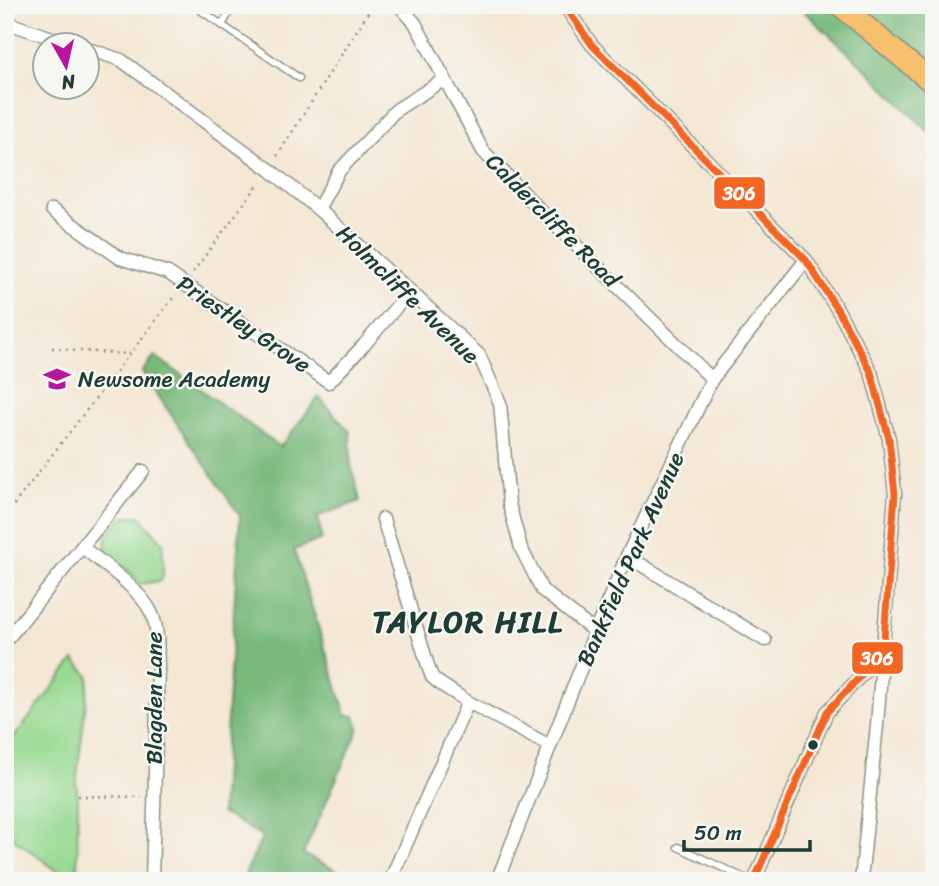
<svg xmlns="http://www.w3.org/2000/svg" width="939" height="886" viewBox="0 0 939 886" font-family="Sriracha,sans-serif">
	<rect width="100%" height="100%" fill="#f6f6f2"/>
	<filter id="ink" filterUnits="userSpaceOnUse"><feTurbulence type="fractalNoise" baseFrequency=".0143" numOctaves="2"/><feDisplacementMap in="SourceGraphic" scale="14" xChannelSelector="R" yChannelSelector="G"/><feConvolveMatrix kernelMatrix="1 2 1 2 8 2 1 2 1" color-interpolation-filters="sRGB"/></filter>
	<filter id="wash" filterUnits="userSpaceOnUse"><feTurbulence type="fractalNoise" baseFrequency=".00686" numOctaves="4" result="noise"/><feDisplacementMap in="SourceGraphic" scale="28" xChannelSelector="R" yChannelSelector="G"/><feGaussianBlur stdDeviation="1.57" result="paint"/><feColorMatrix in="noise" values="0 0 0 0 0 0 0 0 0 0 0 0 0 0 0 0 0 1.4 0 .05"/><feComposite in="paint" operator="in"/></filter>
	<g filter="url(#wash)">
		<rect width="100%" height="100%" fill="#f4e7d4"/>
		<g fill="#97da92" stroke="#5b8c63" stroke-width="2">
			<path d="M129,516H140L163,543V577L160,581L140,584L130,572L106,554C104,532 109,524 129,516Z"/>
			<path d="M74,660L89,676L76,784L78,796L77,881H71L5,832V749Z"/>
		</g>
		<g fill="#79ba7c" stroke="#4c7c58" stroke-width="2">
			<path d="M797,5H934V137L865,68Z"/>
			<path d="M155,356L280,447L319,397L350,432L351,465L360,501L318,516L322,539L294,550L346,715L355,716L359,728L303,854L359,881H242L263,836L221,813L240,516L142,372Z"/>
		</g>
	</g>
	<g filter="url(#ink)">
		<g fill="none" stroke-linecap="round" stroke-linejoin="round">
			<defs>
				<g id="lane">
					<path d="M193,5L222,25"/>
					<path d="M234,5L222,25L299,78"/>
					<path d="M678,847L751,881"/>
				</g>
				<g id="street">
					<path d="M399,5L415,23L483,151L538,208L712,379"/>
					<path d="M564,5L592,45L806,260L839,312L871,372L889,439L895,494L877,725L861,881"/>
					<path d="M5,22L76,46"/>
					<path d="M88,49L121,60L269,169L318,209L410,291L479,355L500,403L509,504L521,548L542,590L595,632"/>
					<path d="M318,209L339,171L396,110L445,79"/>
					<path d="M52,210L120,258L168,273L329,382L364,345L410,291"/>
					<path d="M383,519L429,669L432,677L439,683L468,702L550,746"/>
					<path d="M82,547C102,563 140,589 151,612C159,628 157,649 158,667L152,881"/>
					<path d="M627,556L765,640"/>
					<path d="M5,642L143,471"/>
					<path d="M390,881L468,702"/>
					<path d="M497,881L595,632L627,556L712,379L806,260"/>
					<path d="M754,881L827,712L883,652"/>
				</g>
				<path id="primary" d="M840,5L934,84"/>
			</defs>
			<use href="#lane" stroke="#8a9284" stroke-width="9"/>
			<use href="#street" stroke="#8a9284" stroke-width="15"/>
			<use href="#primary" stroke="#8a9284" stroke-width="24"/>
			<g stroke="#8a9284" stroke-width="2.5" stroke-dasharray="2 5" stroke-linecap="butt">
				<path d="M277,156L373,5"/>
				<path d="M193,272L260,182"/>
				<path d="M52,348C62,348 72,351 81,351C97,352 113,353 129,354"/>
				<path d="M5,516L176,294"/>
				<path d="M78,796L142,797"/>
			</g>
			<use href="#lane" stroke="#fff" stroke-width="6"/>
			<use href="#street" stroke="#fff" stroke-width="12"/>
			<use href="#primary" stroke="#f7c06c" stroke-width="21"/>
			<defs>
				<path id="bus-1" d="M564,5L592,45L806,260L839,312L871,372L889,439L895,494L883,652L827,712L754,881"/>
			</defs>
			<use href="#bus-1" stroke="#f6f6f2" stroke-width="12"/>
			<use href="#bus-1" stroke="#f26522" stroke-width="7"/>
		</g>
	</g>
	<defs>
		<symbol id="school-bare" viewBox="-9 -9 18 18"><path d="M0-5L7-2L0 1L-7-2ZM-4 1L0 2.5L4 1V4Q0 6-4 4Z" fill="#b5179e" stroke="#f6f6f2" stroke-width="2.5" paint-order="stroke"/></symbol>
	</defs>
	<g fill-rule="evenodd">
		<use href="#school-bare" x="38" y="360" width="38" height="38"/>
	</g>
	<circle fill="#1f3d34" stroke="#f6f6f2" stroke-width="2.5" cx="813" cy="745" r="6"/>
	<g text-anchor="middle" stroke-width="5" stroke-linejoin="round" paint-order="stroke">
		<g font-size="23" fill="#1f3d34" stroke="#f6f6f2">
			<text transform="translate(553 220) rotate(45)" y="8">Caldercliffe Road</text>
			<text transform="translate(408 294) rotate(44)" y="8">Holmcliffe Avenue</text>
			<text transform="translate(244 324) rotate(34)" y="8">Priestley Grove</text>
			<text transform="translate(630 559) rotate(-66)" y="8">Bankfield Park Avenue</text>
			<text transform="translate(154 698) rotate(-90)" y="8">Blagden Lane</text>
		</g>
		<g font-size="23" fill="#1f3d34" stroke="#f6f6f2" text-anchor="start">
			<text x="78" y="387">Newsome Academy</text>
		</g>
		<g font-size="30" font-weight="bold" letter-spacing="2" fill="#1f3d34" stroke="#f6f6f2">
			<text x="468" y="632">TAYLOR HILL</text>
		</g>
	</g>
	<g stroke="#f6f6f2" stroke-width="2.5">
		<rect x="713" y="176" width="53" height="34" rx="7" fill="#f26522"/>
		<rect x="851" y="641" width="53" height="34" rx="7" fill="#f26522"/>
	</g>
	<g font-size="19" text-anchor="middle" font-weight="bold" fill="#fff">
		<text x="739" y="200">306</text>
		<text x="877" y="665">306</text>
	</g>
	<rect width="939" height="886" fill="none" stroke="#f6f6f2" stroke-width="28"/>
	<g transform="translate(66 66) rotate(172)"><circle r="33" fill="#f6f6f2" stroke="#a0aca6" stroke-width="2"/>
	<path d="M0-5L12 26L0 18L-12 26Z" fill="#b5179e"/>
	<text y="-10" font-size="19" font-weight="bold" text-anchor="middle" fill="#1f3d34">N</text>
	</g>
	<path d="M684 840v10h126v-10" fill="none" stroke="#1f3d34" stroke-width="3.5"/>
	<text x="694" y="840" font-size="21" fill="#1f3d34" stroke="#f6f6f2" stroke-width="5" paint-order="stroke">50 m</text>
</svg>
